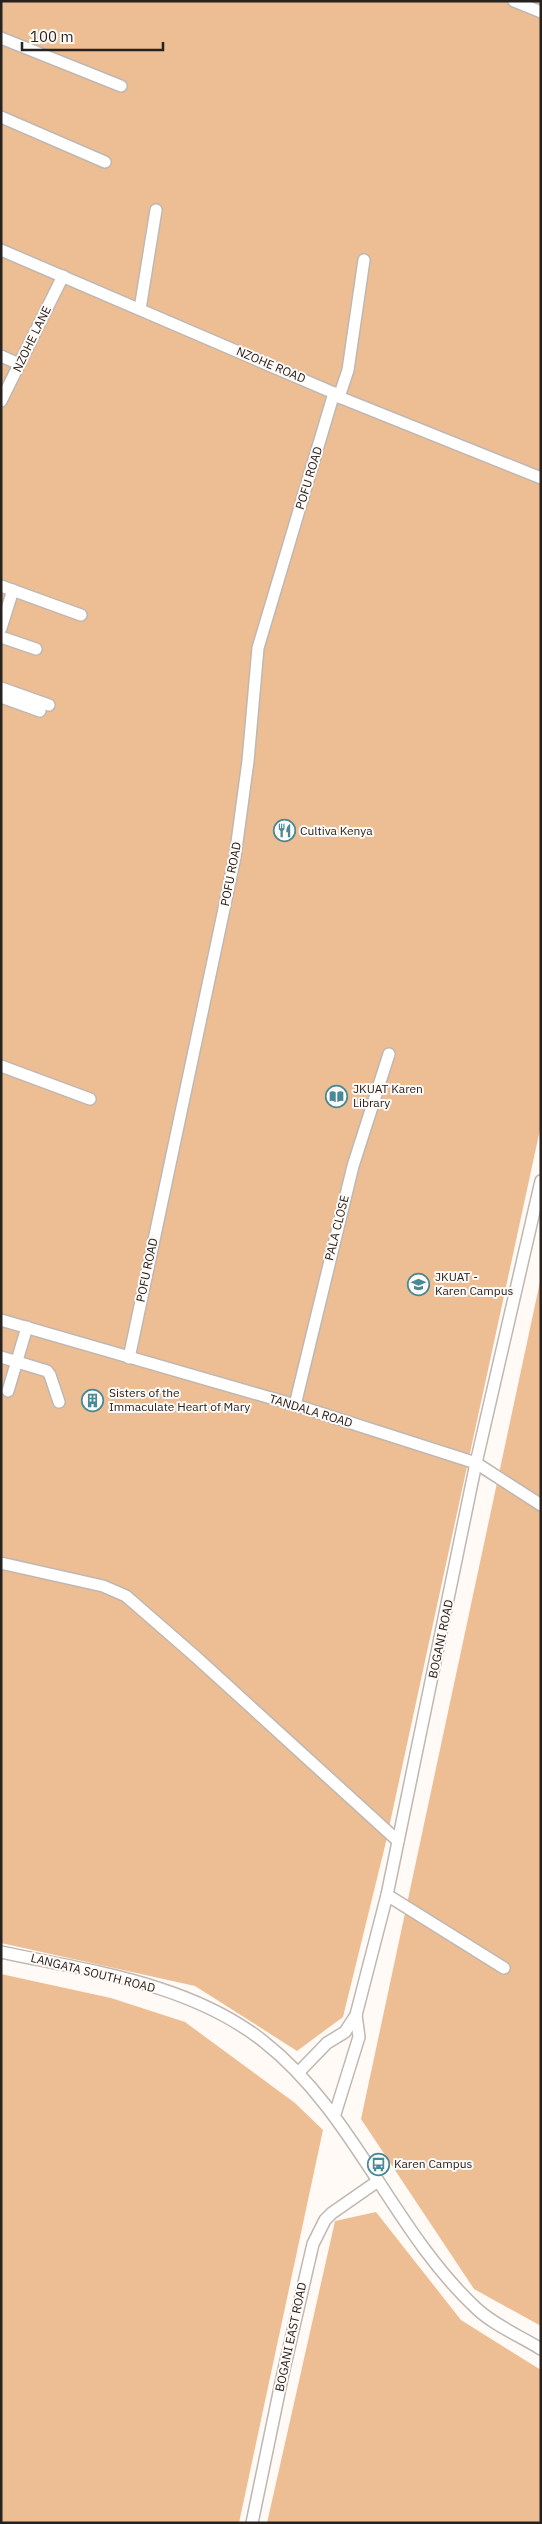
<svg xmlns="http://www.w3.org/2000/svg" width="542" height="2524" viewBox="0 0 542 2524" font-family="'IBM Plex Sans',sans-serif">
	<rect width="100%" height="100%" fill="#fffaf6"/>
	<g fill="#edbe93">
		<path d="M1,1H541V1125L385,1846L343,2017L297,2051L195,1986L1,1943Z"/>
		<path d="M541,1277V2326L474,2289L361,2119Z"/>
		<path d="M1,1974L111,1998L185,2022L295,2103L323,2130L239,2523H1Z"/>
		<path d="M376,2212L461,2320L541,2370V2523H267L335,2221Z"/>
	</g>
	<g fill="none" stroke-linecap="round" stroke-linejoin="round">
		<defs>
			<g id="minor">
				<path d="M514,1L541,12"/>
				<path d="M1,38L121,86"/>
				<path d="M1,117L105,162"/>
				<path d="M1,250L334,393L339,397L541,478"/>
				<path d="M140,309L156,210"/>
				<path d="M1,356L19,364"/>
				<path d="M339,397L348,370L364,260"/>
				<path d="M1,401L63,276"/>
				<path d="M1,586L81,615"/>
				<path d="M1,628L13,590"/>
				<path d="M1,637L36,649"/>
				<path d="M1,688L49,705"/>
				<path d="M1,697L40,711"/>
				<path d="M1,1066L90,1099"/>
				<path d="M1,1320L295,1405L476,1463L541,1505"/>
				<path d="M1,1357L47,1371L50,1375L59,1402"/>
				<path d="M129,1358L235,857L248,761L258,648L334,393"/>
				<path d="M8,1391L27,1327"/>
				<path d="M295,1405L353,1166L389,1054"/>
				<path d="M1,1563L103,1586L126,1596L196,1657L398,1841"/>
				<path d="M387,1895L504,1968"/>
				<path d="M1,1952C90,1971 189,1983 263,2041C355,2113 392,2230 477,2309C494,2325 520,2336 541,2349"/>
				<path d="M298,2073L327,2043L345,2032L356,2015L387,1895L476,1463L541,1181"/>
				<path d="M335,2114L359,2037L356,2015"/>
				<path d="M252,2523L282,2378L313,2244L325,2220L332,2213L378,2181"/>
			</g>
		</defs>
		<use href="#minor" stroke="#bfb7b1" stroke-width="14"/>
		<use href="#minor" stroke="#fff" stroke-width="11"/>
	</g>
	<defs>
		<symbol id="restaurant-ring" viewBox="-11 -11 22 22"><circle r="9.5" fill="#fffaf6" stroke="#468998" stroke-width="1.5"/><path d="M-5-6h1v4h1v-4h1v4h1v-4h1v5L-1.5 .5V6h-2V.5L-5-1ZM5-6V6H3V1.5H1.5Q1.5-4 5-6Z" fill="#468998"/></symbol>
		<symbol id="library-ring" viewBox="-11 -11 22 22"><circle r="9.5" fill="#fffaf6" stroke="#468998" stroke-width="1.5"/><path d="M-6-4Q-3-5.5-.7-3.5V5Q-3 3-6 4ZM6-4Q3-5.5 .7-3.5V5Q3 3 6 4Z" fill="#468998"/></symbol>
		<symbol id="university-ring" viewBox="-11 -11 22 22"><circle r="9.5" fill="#fffaf6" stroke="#468998" stroke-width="1.5"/><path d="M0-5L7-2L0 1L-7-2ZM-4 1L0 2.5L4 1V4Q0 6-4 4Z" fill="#468998"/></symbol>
		<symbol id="building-ring" viewBox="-11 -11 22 22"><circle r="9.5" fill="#fffaf6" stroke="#468998" stroke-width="1.5"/><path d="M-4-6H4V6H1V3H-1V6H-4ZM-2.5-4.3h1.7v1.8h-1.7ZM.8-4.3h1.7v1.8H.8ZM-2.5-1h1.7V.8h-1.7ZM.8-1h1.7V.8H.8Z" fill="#468998"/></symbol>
		<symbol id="bus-ring" viewBox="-11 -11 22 22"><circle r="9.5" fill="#fffaf6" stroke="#468998" stroke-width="1.5"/><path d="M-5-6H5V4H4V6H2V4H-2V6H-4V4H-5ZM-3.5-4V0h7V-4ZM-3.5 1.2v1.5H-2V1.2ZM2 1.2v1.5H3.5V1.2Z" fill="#468998"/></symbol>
	</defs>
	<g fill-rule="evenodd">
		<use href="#restaurant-ring" x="272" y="818" width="25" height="25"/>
		<use href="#library-ring" x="324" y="1084" width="25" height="25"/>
		<use href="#university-ring" x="406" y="1272" width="25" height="25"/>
		<use href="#building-ring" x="80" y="1388" width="25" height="25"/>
		<use href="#bus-ring" x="366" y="2152" width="25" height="25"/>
	</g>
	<g text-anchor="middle" stroke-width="4" stroke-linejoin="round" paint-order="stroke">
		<g font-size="12" fill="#252220" stroke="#fffaf6">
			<text transform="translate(32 339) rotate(-64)" y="4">NZOHE LANE</text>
			<text transform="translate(271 365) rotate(23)" y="4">NZOHE ROAD</text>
			<text transform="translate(309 478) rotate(-73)" y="4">POFU ROAD</text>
			<text transform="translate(231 874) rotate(-79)" y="4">POFU ROAD</text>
			<text transform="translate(337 1228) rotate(-76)" y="4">PALA CLOSE</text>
			<text transform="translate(147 1270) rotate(-78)" y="4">POFU ROAD</text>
			<text transform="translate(311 1411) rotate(17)" y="4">TANDALA ROAD</text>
			<text transform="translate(441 1639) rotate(-78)" y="4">BOGANI ROAD</text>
			<text transform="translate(93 1973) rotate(14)" y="4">LANGATA SOUTH ROAD</text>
			<text transform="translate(291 2337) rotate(-78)" y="4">BOGANI EAST ROAD</text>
		</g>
		<g font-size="12" fill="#252220" stroke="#fffaf6" text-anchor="start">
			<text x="300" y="835">Cultiva Kenya</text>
			<text x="353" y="1093">JKUAT Karen<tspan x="353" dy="14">Library</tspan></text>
			<text x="435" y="1281">JKUAT -<tspan x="435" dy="14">Karen Campus</tspan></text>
			<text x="109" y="1397">Sisters of the<tspan x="109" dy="14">Immaculate Heart of Mary</tspan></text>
			<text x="394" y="2168">Karen Campus</text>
		</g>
	</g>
	<rect width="542" height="2524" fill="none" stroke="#252220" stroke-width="5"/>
	<path d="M22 42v8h141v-8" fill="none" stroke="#252220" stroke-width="2.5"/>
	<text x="30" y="42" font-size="15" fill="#252220" stroke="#fffaf6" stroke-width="4" paint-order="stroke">100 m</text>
</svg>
